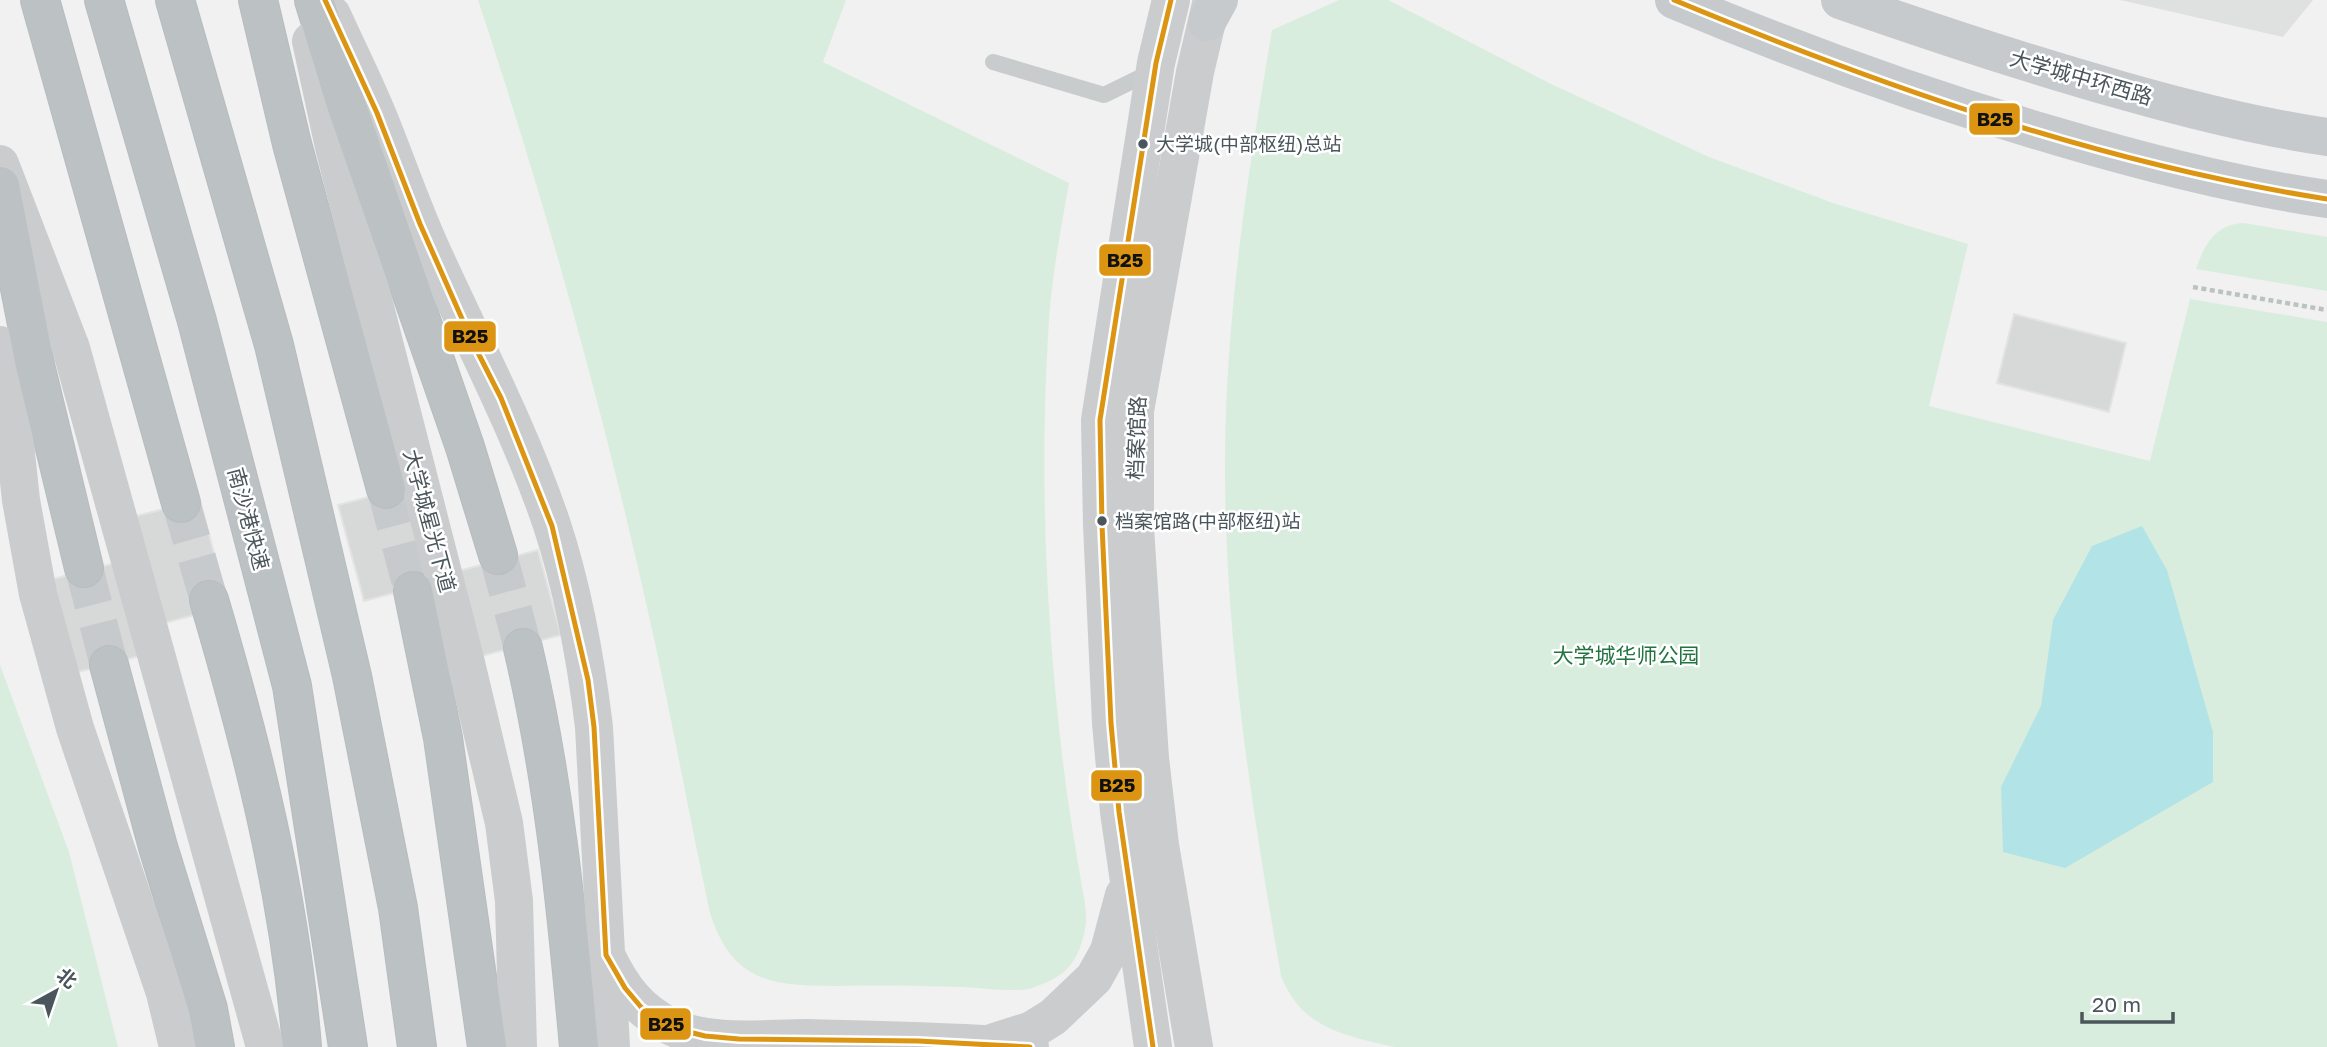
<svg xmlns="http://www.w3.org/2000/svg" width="2327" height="1047" viewBox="0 0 2327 1047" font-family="'Golos Text','Noto Sans SC',sans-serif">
	<rect width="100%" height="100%" fill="#f1f1f1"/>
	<path fill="#dfe0e0" d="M2120,0H2313L2283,37Z"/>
	<g fill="#d9edde">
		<path d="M478,0H846L823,62L1069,183C1060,234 1050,286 1048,337C1039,487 1047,638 1066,786C1070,816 1075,845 1080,875C1082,890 1087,907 1086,922C1084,940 1078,959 1065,971C1056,979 1040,986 1028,989C1006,992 983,988 962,987C922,986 882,985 842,986C775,986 733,985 710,913C688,811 670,708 647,607C601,402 544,199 478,0Z"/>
		<path d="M1339,0H1388L1551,84L1709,157L1833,203L1968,244L1929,406L2150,461L2190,299L2327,322V1047H1394C1344,1035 1302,1029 1281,976C1252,810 1226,645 1225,477C1224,326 1247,178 1272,30Z"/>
		<path d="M2244,223L2327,237V291L2196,269C2204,245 2215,224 2244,223Z"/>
		<path d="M0,665L69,852L118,1047H0Z"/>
	</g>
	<path fill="#b2e3e6" d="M2142,526L2167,570L2213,732V782L2065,868L2003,852L2001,787L2041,706L2053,620L2092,546Z"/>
	<g fill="#d7d9d9" stroke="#e3e3e4" stroke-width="2">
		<path d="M2014,314L2126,343L2109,412L1997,383Z"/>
		<path d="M403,488L428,584L364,601L338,505Z"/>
		<path d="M200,500L228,606L161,624L132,517Z"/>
		<path d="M538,550L561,635L474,658L451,573Z"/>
		<path d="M115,563L140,656L74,673L49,580Z"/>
	</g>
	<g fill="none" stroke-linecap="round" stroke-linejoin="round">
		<g stroke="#c7cacc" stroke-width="38" stroke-dasharray="38 19" stroke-linecap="butt">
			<path d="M386,489L413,591"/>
			<path d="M181,503L209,600"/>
			<path d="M498,555L523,648"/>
			<path d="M84,568L109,665"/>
		</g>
		<defs>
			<g id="highway">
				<path d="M40,0L181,503"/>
				<path d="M104,0L197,321L292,686L348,1047"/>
				<path d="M175,0L274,345L352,676L398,908L417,1047"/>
				<path d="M258,0L292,144L386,489"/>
				<path d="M314,0L346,104L465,447L498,555"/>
				<path d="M0,186L35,365L84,568"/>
				<path d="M413,591L443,738L487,1047"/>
				<path d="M209,600C252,746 290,895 302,1047"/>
				<path d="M523,648C554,779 567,913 579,1047"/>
				<path d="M109,665L158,847L208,1009L215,1047"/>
			</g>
		</defs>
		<use href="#highway" stroke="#b7bcbf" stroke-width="40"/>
		<path stroke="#bac3bf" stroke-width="4.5" stroke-dasharray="5 3.5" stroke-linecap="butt" d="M2193,287L2327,310"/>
		<path stroke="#c9cccd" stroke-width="16" d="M993,62L1104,95L1153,71"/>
		<g stroke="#caccce" stroke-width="38">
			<path d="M332,15C347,48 364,82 378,116C396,160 411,205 431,249C472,340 520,430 552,525C573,589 586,661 594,727L611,1047"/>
			<path d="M311,41L334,147L466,663L504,823L514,901L518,1047"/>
			<path d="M0,164L71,348L265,1047"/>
			<path d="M0,345L14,435L21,500L38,594L75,728L165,993L178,1047"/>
			<path d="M607,957C622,988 639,1011 670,1026C710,1046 764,1038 807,1038C881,1040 956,1041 1030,1047"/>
			<path d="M994,1042L1032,1030L1053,1017L1094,978L1109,951L1124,895"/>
			<path d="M1153,1047L1119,812L1111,723L1102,525L1100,420L1156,63L1171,0"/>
			<path d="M1194,1047L1160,845L1150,758L1135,528V411L1195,72L1212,0"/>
		</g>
		<g stroke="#c7cacc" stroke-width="38">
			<path d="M1674,0C1800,53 1928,99 2059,137C2147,163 2236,186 2327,199"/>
			<path d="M1840,0C1934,33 2028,64 2124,91C2191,110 2258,127 2327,137"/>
			<path d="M1207,22L1219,0"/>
		</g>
		<use href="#highway" stroke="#bcc1c4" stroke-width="38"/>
		<defs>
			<g id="bus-1">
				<path d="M325,0L377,113L420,224L471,339L501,398L552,526L588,680L594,727L606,955L625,988L641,1007L661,1022L673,1028L705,1036L739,1039L918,1041L1030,1047"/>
				<path d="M1674,0C1884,87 2102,164 2327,199"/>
				<path d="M1153,1047L1119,812L1111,723L1102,525L1100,420L1156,63L1171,0"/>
			</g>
		</defs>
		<use href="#bus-1" stroke="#fff" stroke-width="10"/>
		<use href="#bus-1" stroke="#db9512" stroke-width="5"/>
	</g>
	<g fill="#4a565b" stroke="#fff" stroke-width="2.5">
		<circle cx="1143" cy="144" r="6"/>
		<circle cx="1102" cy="521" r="6"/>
	</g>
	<g text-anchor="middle" stroke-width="5" stroke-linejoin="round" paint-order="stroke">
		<g font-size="19" fill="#4a565b" stroke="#fff" text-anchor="start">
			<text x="1156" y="151">大学城(中部枢纽)总站</text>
			<text x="1115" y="528">档案馆路(中部枢纽)站</text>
		</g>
		<g font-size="21" fill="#4a565b" stroke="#fff">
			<text transform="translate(2081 78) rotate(16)" y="7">大学城中环西路</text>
			<text transform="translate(1137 438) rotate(-88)" y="7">档案馆路</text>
			<text transform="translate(248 519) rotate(75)" y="7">南沙港快速</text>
			<text transform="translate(429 521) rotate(75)" y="7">大学城星光下道</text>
		</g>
		<g font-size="21" fill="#237540" stroke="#fff">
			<text x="1626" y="663">大学城华师公园</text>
		</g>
	</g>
	<g stroke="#fff" stroke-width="2.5">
		<rect x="1968" y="102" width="53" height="34" rx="7" fill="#db9512"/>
		<rect x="1098" y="243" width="54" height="34" rx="7" fill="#db9512"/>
		<rect x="443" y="320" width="54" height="33" rx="7" fill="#db9512"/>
		<rect x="1090" y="769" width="53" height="33" rx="7" fill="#db9512"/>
		<rect x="639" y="1007" width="53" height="34" rx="7" fill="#db9512"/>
	</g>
	<g font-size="19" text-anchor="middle" font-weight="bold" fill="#111">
		<text x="1995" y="126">B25</text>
		<text x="1125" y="267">B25</text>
		<text x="470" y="343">B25</text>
		<text x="1117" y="792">B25</text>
		<text x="666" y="1031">B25</text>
	</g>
	<g transform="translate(56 991) rotate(40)" stroke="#ffffff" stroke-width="5" paint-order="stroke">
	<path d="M0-5L12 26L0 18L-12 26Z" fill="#4a565b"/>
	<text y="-10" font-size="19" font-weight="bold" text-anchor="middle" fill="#4a565b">北</text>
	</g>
	<path d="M2082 1012v10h91v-10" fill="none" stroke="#4a565b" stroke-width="3.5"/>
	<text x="2092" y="1012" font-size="21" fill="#4a565b" stroke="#ffffff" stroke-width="5" paint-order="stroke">20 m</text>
</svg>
